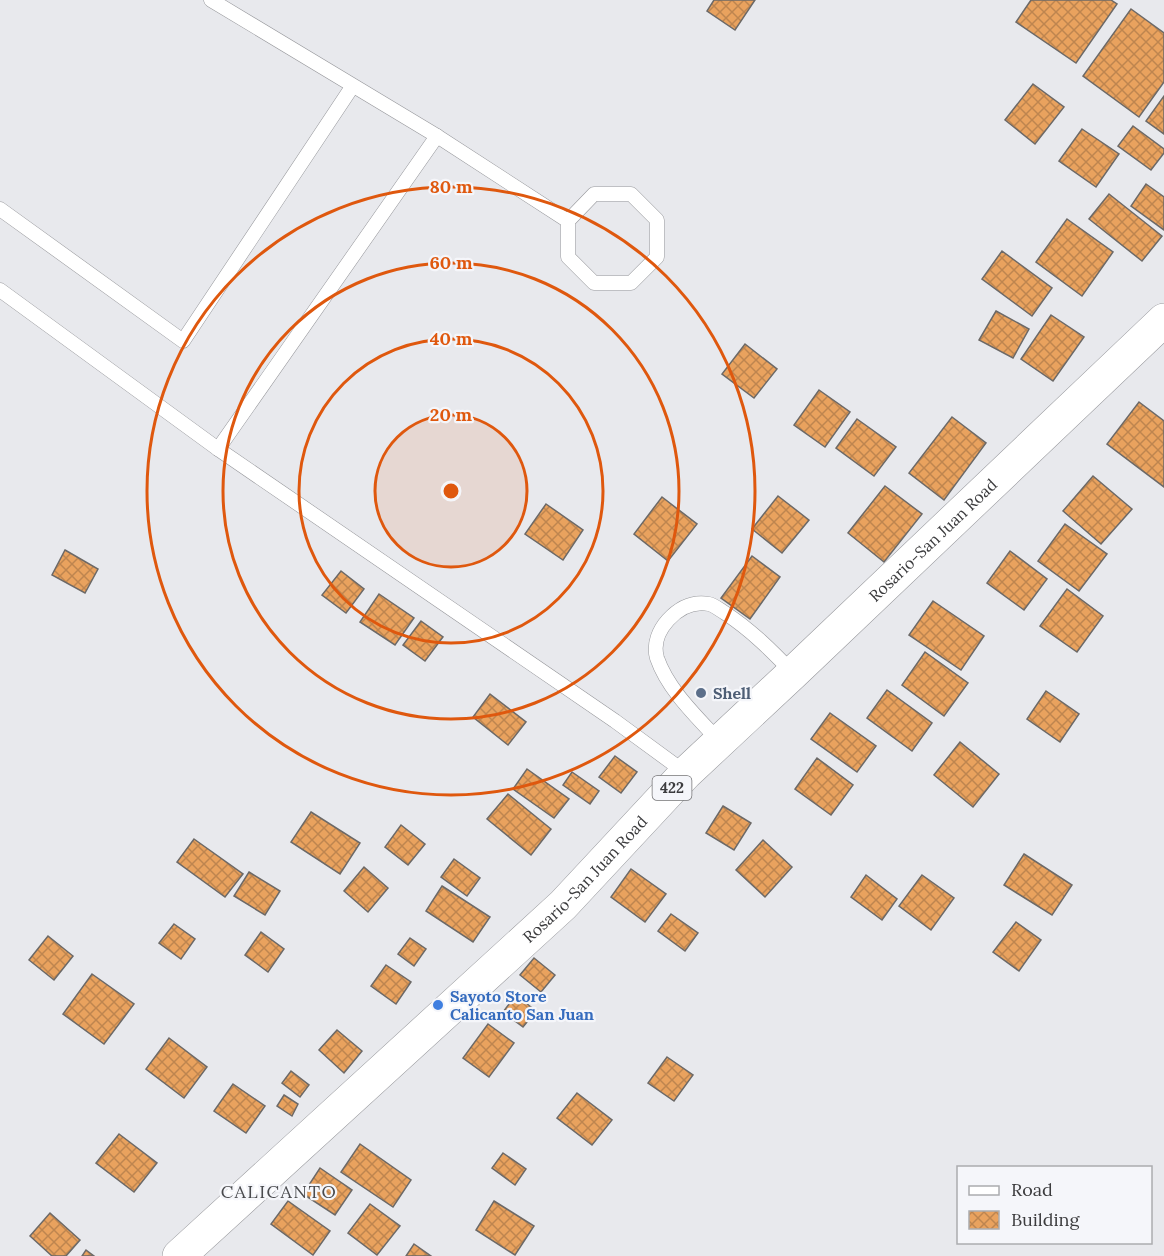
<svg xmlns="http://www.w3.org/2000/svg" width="1164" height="1256" viewBox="0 0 1164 1256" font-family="Lora,serif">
	<defs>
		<pattern id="building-cross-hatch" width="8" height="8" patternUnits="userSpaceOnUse" patternTransform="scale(1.5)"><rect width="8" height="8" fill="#e9a25e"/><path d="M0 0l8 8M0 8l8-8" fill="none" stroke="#be854f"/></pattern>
	</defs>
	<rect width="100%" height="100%" fill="#e8e9ed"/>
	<g fill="url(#building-cross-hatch)" stroke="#6c6967" stroke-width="1.5">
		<path d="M714,0H755L735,30L707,11Z"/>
		<path d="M1031,0H1111L1117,4L1076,63L1016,22Z"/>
		<path d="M1131,9L1164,33V82L1139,117L1083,76Z"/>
		<path d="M1033,84L1064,107L1035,144L1005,120Z"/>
		<path d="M1164,96V134L1146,121Z"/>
		<path d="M1133,126L1164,149V153L1151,170L1118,146Z"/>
		<path d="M1082,129L1119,154L1096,187L1059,161Z"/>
		<path d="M1146,184L1164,197V230L1131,206Z"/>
		<path d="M1109,194L1162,236L1142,261L1089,219Z"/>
		<path d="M1067,219L1113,252L1082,296L1036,262Z"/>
		<path d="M1002,251L1052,288L1032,316L982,279Z"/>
		<path d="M996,311L1029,329L1013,358L979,340Z"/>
		<path d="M1051,315L1084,337L1053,381L1021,359Z"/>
		<path d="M745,344L777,369L754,398L722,374Z"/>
		<path d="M819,390L850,412L825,447L794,425Z"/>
		<path d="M1139,402L1164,421V487L1107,444Z"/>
		<path d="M952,417L986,443L944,500L909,473Z"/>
		<path d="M857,419L896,447L874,476L836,448Z"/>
		<path d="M1093,476L1132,509L1101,544L1063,511Z"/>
		<path d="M885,486L922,514L884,562L848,533Z"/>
		<path d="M778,496L809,520L782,553L752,529Z"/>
		<path d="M662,497L697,524L668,561L634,534Z"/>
		<path d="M546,504L583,530L563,560L525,534Z"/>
		<path d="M1065,524L1107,554L1079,591L1038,561Z"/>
		<path d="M65,550L98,569L85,593L52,575Z"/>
		<path d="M1010,551L1047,579L1024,610L987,583Z"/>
		<path d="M752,556L780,577L750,619L721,598Z"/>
		<path d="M341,571L364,589L346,613L322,595Z"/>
		<path d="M1067,589L1103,616L1077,652L1040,626Z"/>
		<path d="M379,594L414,618L395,645L360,622Z"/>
		<path d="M933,601L984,636L961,670L909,635Z"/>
		<path d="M421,621L443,637L425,661L403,645Z"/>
		<path d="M925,652L968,683L944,716L902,685Z"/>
		<path d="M887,690L932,723L912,751L867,718Z"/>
		<path d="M1046,691L1079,714L1060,742L1027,719Z"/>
		<path d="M490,694L526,722L508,745L473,717Z"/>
		<path d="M830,713L876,746L857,772L811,739Z"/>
		<path d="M960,742L999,774L973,807L934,775Z"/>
		<path d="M615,756L637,772L621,793L599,777Z"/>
		<path d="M817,758L853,785L831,815L795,789Z"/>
		<path d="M527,769L569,799L554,818L513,789Z"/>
		<path d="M572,772L599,791L590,804L563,785Z"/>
		<path d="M508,794L551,829L531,855L487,819Z"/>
		<path d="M723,806L751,823L734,850L706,833Z"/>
		<path d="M311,812L360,843L340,874L291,842Z"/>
		<path d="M401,825L425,844L408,865L385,847Z"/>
		<path d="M194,839L243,874L225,897L177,862Z"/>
		<path d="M763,840L792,867L765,897L736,870Z"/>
		<path d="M1024,854L1072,885L1052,915L1004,885Z"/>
		<path d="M454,859L480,878L467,896L441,877Z"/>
		<path d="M364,867L388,888L368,912L344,891Z"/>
		<path d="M631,869L666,894L645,922L611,897Z"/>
		<path d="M249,872L280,891L265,915L234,896Z"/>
		<path d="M866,875L897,899L882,920L851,897Z"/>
		<path d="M922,875L954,898L931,930L899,906Z"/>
		<path d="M442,886L490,917L473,942L426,911Z"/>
		<path d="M671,914L698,933L685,951L658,931Z"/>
		<path d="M1016,922L1041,940L1019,971L993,952Z"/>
		<path d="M174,924L195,939L181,959L159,943Z"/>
		<path d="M261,932L284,949L268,972L245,955Z"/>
		<path d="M48,936L73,956L54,980L29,960Z"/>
		<path d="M410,938L426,949L414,966L398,954Z"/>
		<path d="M534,958L555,975L541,992L520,975Z"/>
		<path d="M386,965L411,982L396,1004L371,986Z"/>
		<path d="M92,974L134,1004L104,1044L63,1014Z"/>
		<path d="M516,995L536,1011L523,1027L503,1012Z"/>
		<path d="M488,1024L514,1043L489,1077L463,1058Z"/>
		<path d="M337,1030L362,1051L344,1073L319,1050Z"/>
		<path d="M169,1038L207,1067L184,1098L146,1069Z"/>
		<path d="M667,1057L693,1075L674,1101L648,1083Z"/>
		<path d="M291,1071L309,1085L300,1097L282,1083Z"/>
		<path d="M233,1084L265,1106L246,1133L214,1111Z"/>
		<path d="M577,1093L612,1120L592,1145L557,1118Z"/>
		<path d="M284,1095L298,1104L292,1116L277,1106Z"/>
		<path d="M119,1134L157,1163L134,1192L96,1163Z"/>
		<path d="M360,1144L411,1180L393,1207L341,1172Z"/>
		<path d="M503,1153L526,1169L515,1185L492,1168Z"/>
		<path d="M320,1168L352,1190L335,1215L303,1194Z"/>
		<path d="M288,1201L330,1231L313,1255L271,1224Z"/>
		<path d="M494,1201L534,1226L515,1255L476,1230Z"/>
		<path d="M370,1204L400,1226L377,1255L348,1233Z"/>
		<path d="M50,1213L80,1240L66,1256H52L30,1236Z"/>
		<path d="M414,1244L431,1256H406Z"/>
		<path d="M86,1250L94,1256H82Z"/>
	</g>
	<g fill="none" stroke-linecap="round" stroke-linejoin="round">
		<defs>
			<g id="service">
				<path d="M211,0L437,136L568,221"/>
				<path d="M594,194H631L657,220V257L631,283H594L568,257V221Z"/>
				<path d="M0,209L183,341L352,87"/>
				<path d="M0,290L218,449L615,721L686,773"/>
				<path d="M218,449L437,136"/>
				<path d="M720,742C697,717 668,690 657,658C653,644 659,630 668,620C679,608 693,601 709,604C714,605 720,610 725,613C751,630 772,651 793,673"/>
			</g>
			<g id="primary">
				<path id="s1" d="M179,1256L563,905L686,773L793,673L1164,320"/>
			</g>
		</defs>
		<use href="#service" stroke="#96979b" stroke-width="15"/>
		<use href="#primary" stroke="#96979b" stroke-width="34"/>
		<use href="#service" stroke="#fff" stroke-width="14"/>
		<use href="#primary" stroke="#fff" stroke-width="33"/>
	</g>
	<circle cx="451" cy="491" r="76" fill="#df580e" fill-opacity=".12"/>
	<g fill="none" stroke="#df580e" stroke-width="3">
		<circle cx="451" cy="491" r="76"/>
		<circle cx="451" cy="491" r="152"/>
		<circle cx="451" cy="491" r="228"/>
		<circle cx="451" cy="491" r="304"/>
	</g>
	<circle fill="#5c6f8a" stroke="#f5f6fa" stroke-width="2" cx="701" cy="693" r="6"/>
	<circle fill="#3f7fe0" stroke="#f5f6fa" stroke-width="2" cx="438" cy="1005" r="6"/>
	<g text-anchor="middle" stroke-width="4.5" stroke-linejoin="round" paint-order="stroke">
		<rect fill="#f5f6fa" stroke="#747476" stroke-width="1.5" x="652.5" y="776" width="39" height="24" rx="4.5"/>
		<g font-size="15" font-weight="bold" fill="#3c3c3e">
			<text x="672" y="793">422</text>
		</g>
		<g font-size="16" fill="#3c3c3e" stroke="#f5f6fa">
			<text dy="6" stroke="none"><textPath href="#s1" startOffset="1040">Rosario-San Juan Road</textPath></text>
			<text dy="6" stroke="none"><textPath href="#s1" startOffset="554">Rosario-San Juan Road</textPath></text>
		</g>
		<g font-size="16" font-weight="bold" fill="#4e5e75" stroke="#f5f6fa" text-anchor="start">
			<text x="713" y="699">Shell</text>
		</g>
		<g font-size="16" font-weight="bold" fill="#366cbe" stroke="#f5f6fa" text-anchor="start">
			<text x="450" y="1002">Sayoto Store<tspan x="450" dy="18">Calicanto San Juan</tspan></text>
		</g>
		<g font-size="18" letter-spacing="1.5" fill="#494a4d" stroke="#f5f6fa">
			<text x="279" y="1198">CALICANTO</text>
		</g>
	</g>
	<circle cx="451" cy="491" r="9" fill="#df580e" stroke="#f5f6fa" stroke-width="3"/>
	<g font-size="18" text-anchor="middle" font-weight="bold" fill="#df580e" stroke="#f5f6fa" stroke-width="4.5" stroke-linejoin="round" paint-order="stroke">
		<text x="451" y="193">80 m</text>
		<text x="451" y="269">60 m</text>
		<text x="451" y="345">40 m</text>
		<text x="451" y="421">20 m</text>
	</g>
	<rect x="957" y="1166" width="195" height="78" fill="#f5f6fa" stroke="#abacaf" stroke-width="1.5"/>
	<rect x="969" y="1186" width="30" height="9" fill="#ffffff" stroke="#abacaf" stroke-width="1.5"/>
	<text x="1011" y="1196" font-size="18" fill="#3c3c3e">Road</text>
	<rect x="969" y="1211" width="30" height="18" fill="url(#building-cross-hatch)" stroke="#abacaf" stroke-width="1.5"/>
	<text x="1011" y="1226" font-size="18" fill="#3c3c3e">Building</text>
</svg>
